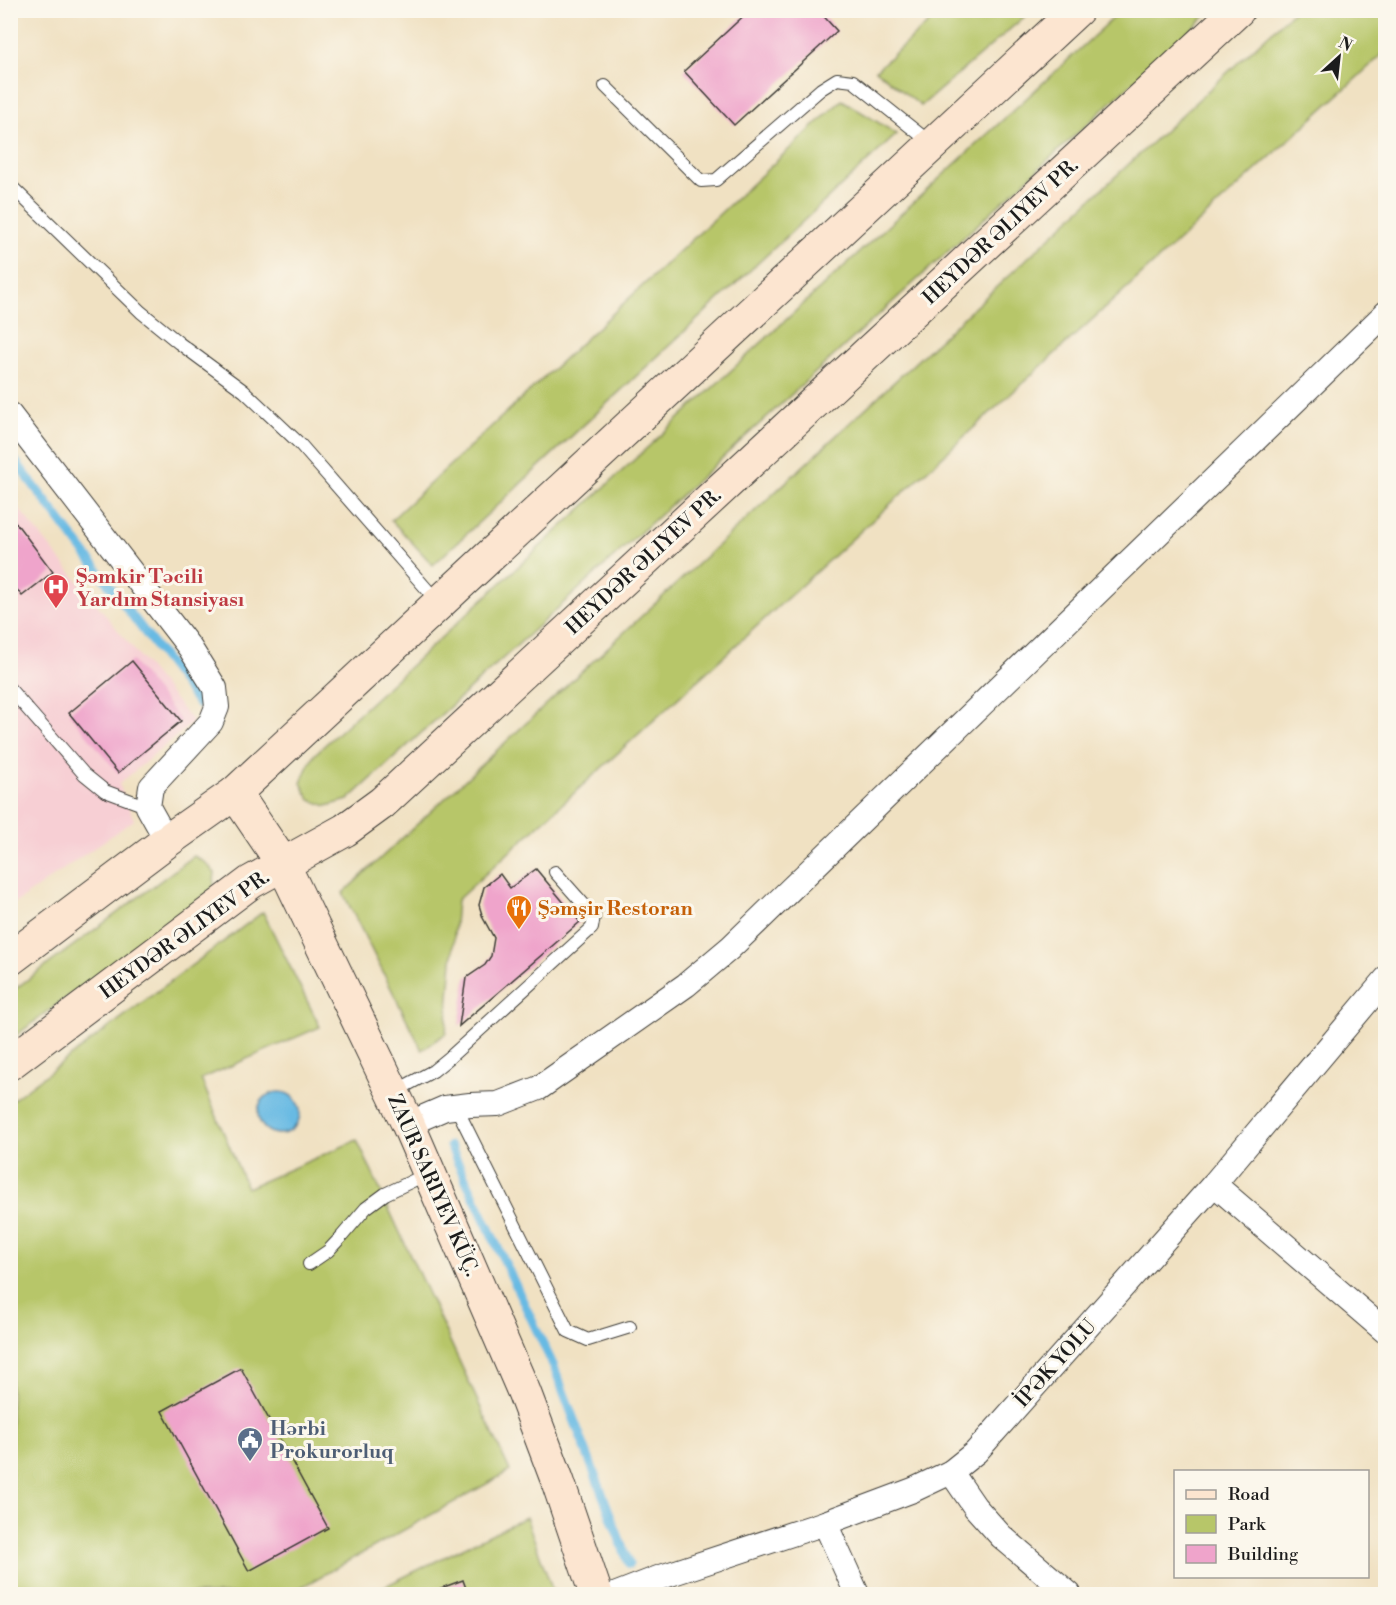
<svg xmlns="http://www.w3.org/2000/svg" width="1396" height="1605" viewBox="0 0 1396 1605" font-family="'Libre Bodoni',serif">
	<rect width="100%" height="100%" fill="#fbf7ec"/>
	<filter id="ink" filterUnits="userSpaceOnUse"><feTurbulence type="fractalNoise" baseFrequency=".0167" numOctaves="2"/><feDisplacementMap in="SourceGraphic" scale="12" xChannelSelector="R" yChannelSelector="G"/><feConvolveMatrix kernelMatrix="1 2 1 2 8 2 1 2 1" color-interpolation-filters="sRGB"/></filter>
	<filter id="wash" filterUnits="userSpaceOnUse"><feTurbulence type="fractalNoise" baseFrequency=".008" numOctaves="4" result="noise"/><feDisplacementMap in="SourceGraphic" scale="24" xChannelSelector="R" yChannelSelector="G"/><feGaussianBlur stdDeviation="1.35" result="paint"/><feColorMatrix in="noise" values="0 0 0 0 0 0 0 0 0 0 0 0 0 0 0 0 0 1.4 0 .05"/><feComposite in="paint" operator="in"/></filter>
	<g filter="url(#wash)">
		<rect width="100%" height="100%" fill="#f0e1c2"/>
		<path fill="#f7cfd4" d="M10,498L193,722L119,784L134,820L11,906Z"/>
		<g fill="#b7c669" stroke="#6a7142" stroke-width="1.5">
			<path d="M1295,10L1385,11V52L457,900L446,1033L422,1050L343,893Z"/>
			<path d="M942,11H1031L921,106L876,70Z"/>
			<path d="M1121,11H1211L348,800L327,806L310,800L301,783L307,768L315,754Z"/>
			<path d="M842,100L897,134L433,565L391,520Z"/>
			<path d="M194,856L206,863L215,873L213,889L11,1039V992Z"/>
			<path d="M263,912L320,1027L201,1079L247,1188L357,1140L510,1471L289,1594H11V1101Z"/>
			<path d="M526,1517L554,1594H369Z"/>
		</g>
		<circle fill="#67bae3" stroke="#426b80" stroke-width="1.5" cx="279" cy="1113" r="21"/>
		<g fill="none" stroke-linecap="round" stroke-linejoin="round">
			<g stroke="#67bae3" stroke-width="9">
				<path d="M10,454L199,704"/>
				<path d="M450,1146L554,1367L629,1564"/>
			</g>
		</g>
		<g id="blocks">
			<g fill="#efa4cb">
				<path d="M750,10H818L837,31L734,125L684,71Z"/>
				<path d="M10,515L53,572L22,596L10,581Z"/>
				<path d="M132,661L181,721L118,773L69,713Z"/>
				<path d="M536,869L580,922L459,1026L466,978L485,965L491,956L494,938L483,918L479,905L484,887L500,874L510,888Z"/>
				<path d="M241,1368L328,1528L249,1571L162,1411Z"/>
				<path d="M463,1580L468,1594H425Z"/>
			</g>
		</g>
	</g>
	<g filter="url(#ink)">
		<use href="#blocks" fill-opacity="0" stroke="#3c3a35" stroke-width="1.5"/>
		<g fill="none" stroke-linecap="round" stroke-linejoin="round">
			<defs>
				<g id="lane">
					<path d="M605,86L701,181L716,180L821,89L837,79L853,81L932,144"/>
					<path d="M10,185L141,312L179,343L244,391L300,444L438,602"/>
					<path d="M10,689L84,774L105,791L148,807"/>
					<path d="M394,1092L433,1071L449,1058L592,928L594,916L555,872"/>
					<path d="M456,1107L568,1331L588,1340L630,1327"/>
					<path d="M309,1264L328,1251L342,1236L366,1208L385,1194L427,1174"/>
				</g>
				<g id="street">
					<path d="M10,415L190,648L215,688L217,707L211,722L151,787L148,807L167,841"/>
					<path d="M408,1124L445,1108L470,1105L498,1104L539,1088L686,985L730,948L1386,313"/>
					<path d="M1214,1184L1386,1332"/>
					<path d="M951,1472L975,1507L1001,1536L1069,1594"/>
					<path d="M825,1523L857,1594"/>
					<path d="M617,1594L658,1578L825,1523L913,1490L951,1472L976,1452L1214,1184L1386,979"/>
				</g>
				<g id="secondary">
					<path d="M235,793L283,864L408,1124L524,1392L558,1482L596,1594"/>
					<path d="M10,959L167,841L235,793L1077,10"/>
					<path d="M10,1063L251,882L345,830L382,803L1238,10"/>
				</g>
			</defs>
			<use href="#lane" stroke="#3c3a35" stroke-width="14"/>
			<use href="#street" stroke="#3c3a35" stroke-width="26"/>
			<use href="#secondary" stroke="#3c3a35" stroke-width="35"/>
			<use href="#lane" stroke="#fff" stroke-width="12"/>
			<use href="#street" stroke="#fff" stroke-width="24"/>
			<use href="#secondary" stroke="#fce5d0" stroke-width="33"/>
		</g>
	</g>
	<defs>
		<symbol id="hospital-pin" viewBox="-11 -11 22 30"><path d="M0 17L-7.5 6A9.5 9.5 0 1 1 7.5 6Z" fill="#e0444e" stroke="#fbf7ec"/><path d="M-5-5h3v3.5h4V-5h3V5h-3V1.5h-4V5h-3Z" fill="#fff"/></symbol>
		<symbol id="restaurant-pin" viewBox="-11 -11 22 30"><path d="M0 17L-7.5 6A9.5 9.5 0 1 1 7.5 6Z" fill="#e8710a" stroke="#fbf7ec"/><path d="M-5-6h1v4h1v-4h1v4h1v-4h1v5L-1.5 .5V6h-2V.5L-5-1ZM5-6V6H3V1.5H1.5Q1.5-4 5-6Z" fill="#fff"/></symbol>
		<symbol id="civic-pin" viewBox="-11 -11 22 30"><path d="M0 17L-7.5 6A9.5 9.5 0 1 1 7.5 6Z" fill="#5c6f8a" stroke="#fbf7ec"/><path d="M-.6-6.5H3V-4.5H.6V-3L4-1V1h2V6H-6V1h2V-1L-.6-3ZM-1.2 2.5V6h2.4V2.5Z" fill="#fff"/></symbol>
	</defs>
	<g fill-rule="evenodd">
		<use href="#hospital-pin" x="41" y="572" width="30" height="40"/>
		<use href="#restaurant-pin" x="504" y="893" width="30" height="40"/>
		<use href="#civic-pin" x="235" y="1425" width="30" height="40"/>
	</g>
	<g text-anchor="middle" stroke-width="6" stroke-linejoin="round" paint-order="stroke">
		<g font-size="20" fill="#1c1c1c" stroke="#fbf7ec">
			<text transform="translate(1000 231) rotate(-43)" y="7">HEYDƏR ƏLIYEV PR.</text>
			<text transform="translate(643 561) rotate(-43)" y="7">HEYDƏR ƏLIYEV PR.</text>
			<text transform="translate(184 934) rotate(-36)" y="7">HEYDƏR ƏLIYEV PR.</text>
			<text transform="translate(434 1185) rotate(66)" y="7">ZAUR SARIYEV KÜÇ.</text>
			<text transform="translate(1055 1363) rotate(-48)" y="7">İPƏK YOLU</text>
		</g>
		<g font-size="20" font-weight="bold" fill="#be3a42" stroke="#fbf7ec" text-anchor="start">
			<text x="76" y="583">Şəmkir Təcili<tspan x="76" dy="23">Yardım Stansiyası</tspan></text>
		</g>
		<g font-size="20" font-weight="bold" fill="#c56008" stroke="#fbf7ec" text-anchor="start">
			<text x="538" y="915">Şəmşir Restoran</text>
		</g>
		<g font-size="20" font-weight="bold" fill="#4e5e75" stroke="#fbf7ec" text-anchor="start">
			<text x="270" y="1435">Hərbi<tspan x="270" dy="23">Prokurorluq</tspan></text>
		</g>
	</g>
	<rect width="1396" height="1605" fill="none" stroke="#fbf7ec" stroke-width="36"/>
	<rect x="1174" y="1470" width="195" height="108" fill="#fbf7ec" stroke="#a29f99" stroke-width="1.5"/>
	<rect x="1186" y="1490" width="30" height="9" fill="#fce5d0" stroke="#a29f99" stroke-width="1.5"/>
	<text x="1228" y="1500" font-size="18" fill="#1c1c1c">Road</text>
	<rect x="1186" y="1515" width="30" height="18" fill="#b7c669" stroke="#a29f99" stroke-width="1.5"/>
	<text x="1228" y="1530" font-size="18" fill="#1c1c1c">Park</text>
	<rect x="1186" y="1545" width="30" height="18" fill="#efa4cb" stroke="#a29f99" stroke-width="1.5"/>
	<text x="1228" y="1560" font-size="18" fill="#1c1c1c">Building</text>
	<g transform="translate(1339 57) rotate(27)" stroke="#fbf7ec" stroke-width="4.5" paint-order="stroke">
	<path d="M0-4.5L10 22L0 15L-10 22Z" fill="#1c1c1c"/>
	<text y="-9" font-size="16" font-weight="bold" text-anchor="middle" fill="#1c1c1c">N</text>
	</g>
</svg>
